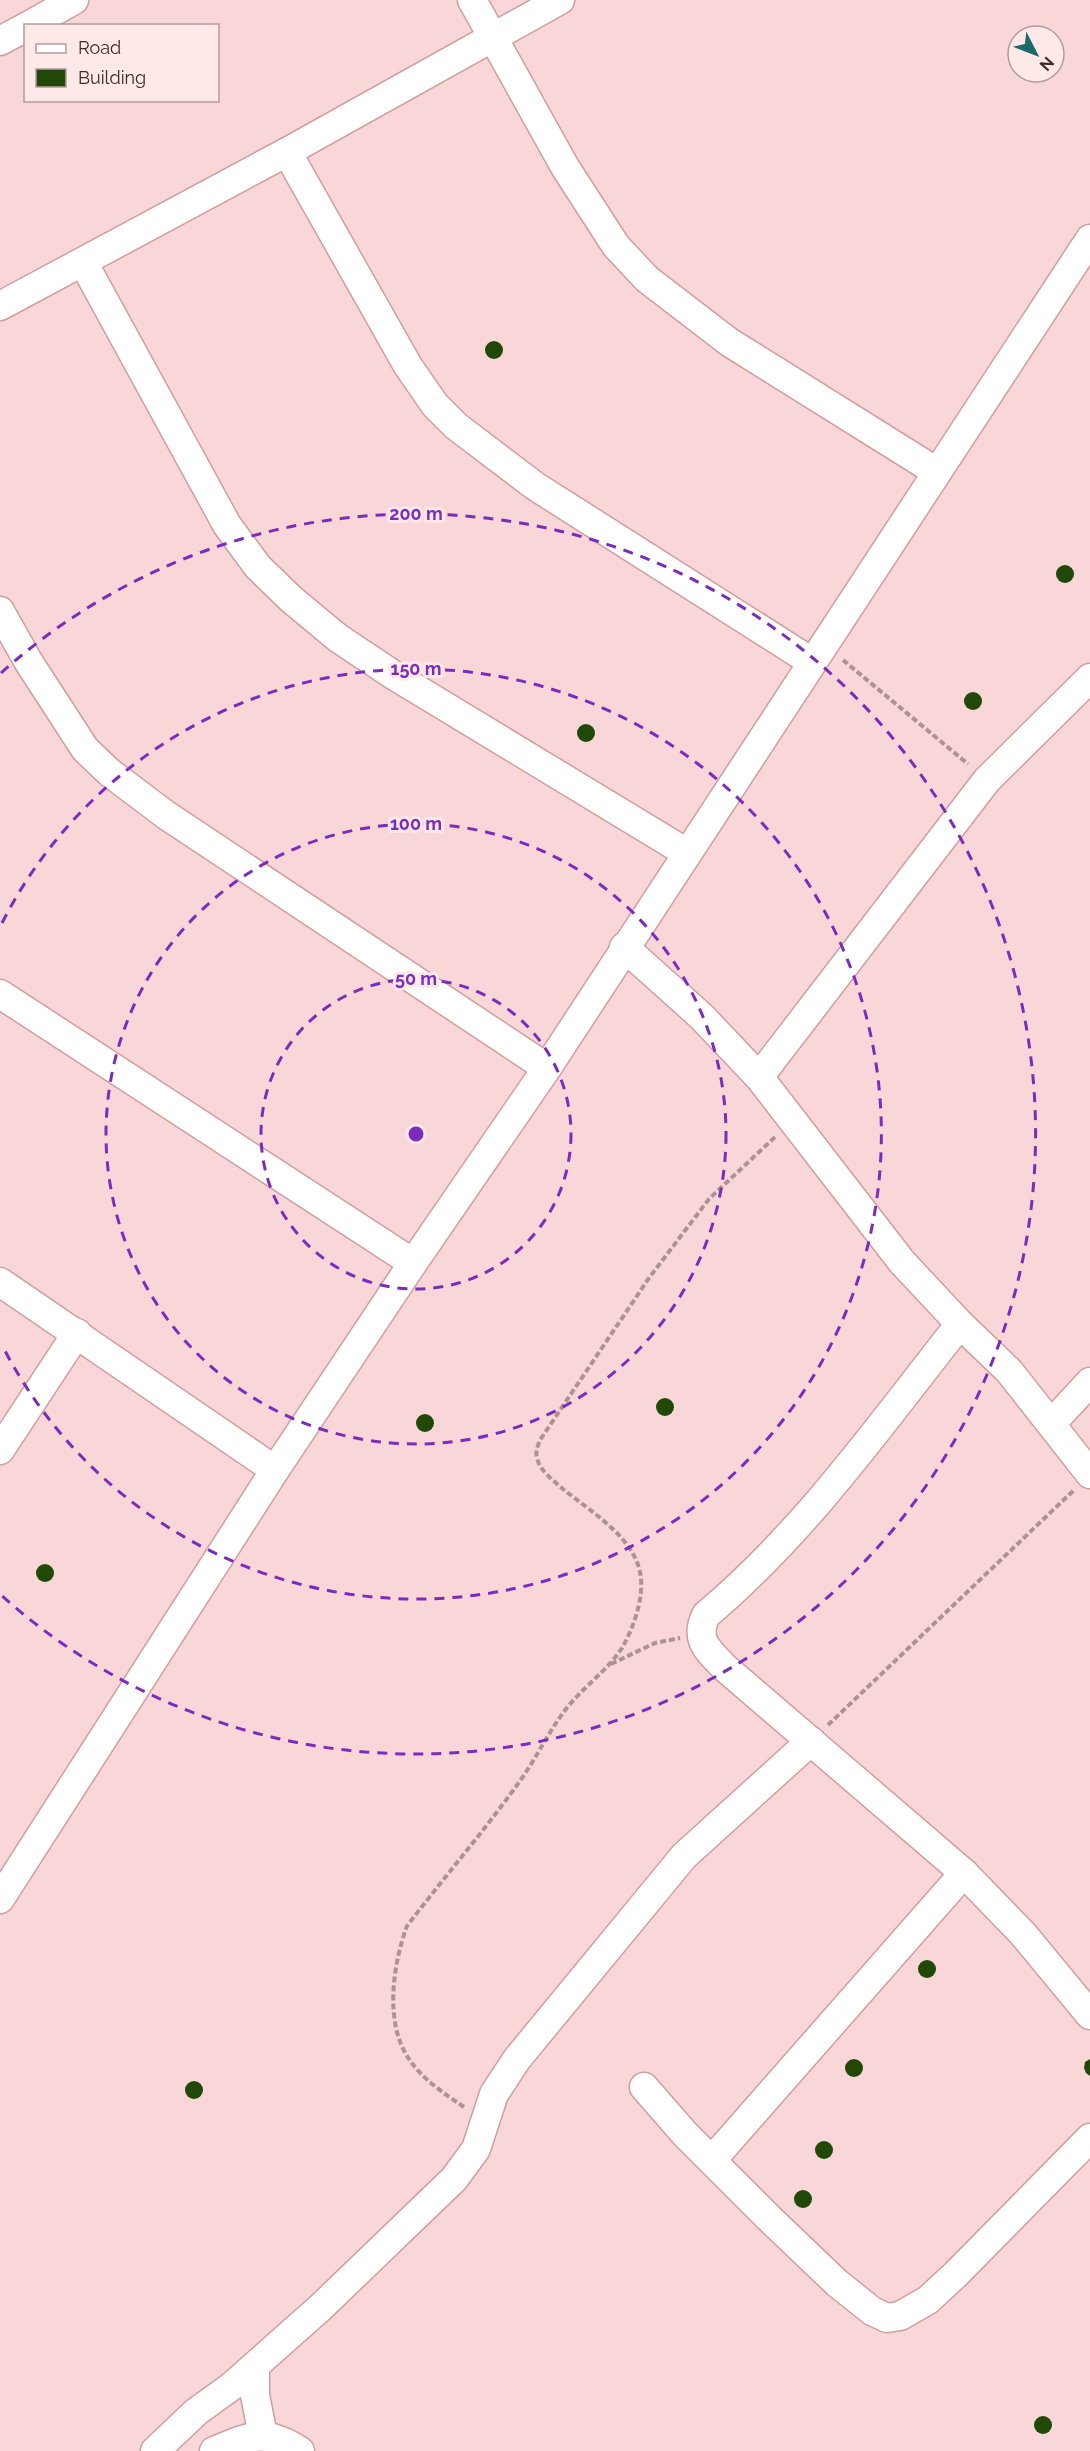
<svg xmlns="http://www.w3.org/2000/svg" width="1090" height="2451" viewBox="0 0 1090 2451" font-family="Raleway,sans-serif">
	<rect width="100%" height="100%" fill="#f9d7d8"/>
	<g fill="#204806">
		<circle cx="494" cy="350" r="9"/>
		<circle cx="1065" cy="574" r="9"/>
		<circle cx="973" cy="701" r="9"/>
		<circle cx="586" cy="733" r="9"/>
		<circle cx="665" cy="1407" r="9"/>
		<circle cx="425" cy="1423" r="9"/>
		<circle cx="45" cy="1573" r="9"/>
		<circle cx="927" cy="1969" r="9"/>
		<path d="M1090,2059V2076L1086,2073L1084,2068L1085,2062Z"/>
		<circle cx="854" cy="2068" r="9"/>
		<circle cx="194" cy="2090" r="9"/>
		<circle cx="824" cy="2150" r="9"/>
		<circle cx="803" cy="2199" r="9"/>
		<circle cx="1043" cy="2425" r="9"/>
	</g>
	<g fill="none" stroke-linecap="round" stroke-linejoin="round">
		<defs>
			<g id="minor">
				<path d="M472,0L565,167L616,246L647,279L729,342L937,472"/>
				<path d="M28,26L74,0"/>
				<path d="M0,41L26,27"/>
				<path d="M287,152L408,366L435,405L456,426L535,486L812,662"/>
				<path d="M83,262L227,525L258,567L291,599L338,638L395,676L687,853"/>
				<path d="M0,306L287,152L560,0"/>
				<path d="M0,611L28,661L85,749L109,772L166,815L547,1068"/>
				<path d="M624,947L702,1017L759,1077L902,1262L960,1324L1009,1371L1090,1474"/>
				<path d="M0,994L413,1263"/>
				<path d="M759,1077L987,780L1090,678"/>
				<path d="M0,1282L275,1470"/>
				<path d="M960,1324C880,1425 805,1532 706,1615C694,1640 708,1650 724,1667L964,1873L1023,1934L1090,2015"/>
				<path d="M1051,1424L1090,1382"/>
				<path d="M0,1450L77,1333"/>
				<path d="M0,1899L275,1470L413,1263L547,1068L1090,239"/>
				<path d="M644,2087L685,2134L769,2218L837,2283L872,2311L887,2318L900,2316L928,2300L956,2274L1090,2138"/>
				<path d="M712,2160L964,1873"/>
				<path d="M255,2367V2395L263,2436"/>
				<path d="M155,2451L196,2412L232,2386L321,2307L454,2179L476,2149L494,2094L517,2059L684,1856L811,1741"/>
				<path d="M214,2451C251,2436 264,2428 300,2451"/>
			</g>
		</defs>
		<use href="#minor" stroke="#d29d9f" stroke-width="31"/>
		<g stroke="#ae9292" stroke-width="4" stroke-dasharray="6 3" stroke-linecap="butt">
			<path d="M843,660L968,764"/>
			<path d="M611,1664L655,1643L680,1638"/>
			<path d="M828,1725L1074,1490"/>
			<path d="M464,2107C445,2094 422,2079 409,2059C384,2023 393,1964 407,1926C445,1876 486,1829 522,1778C538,1755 549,1731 566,1709C583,1687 607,1671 622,1648C633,1629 643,1601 641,1579C638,1539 591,1512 563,1489C553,1480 540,1471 537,1458C535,1451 538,1446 540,1440L649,1278L709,1199L775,1137"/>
		</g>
		<use href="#minor" stroke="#fff" stroke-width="28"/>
	</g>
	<g fill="none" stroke="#7b2cbf" stroke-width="3" stroke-dasharray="10 8">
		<circle cx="416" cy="1134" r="155"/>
		<circle cx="416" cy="1134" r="310"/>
		<path d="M2 923A465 465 0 1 1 2 1345"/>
		<path d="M1 673A620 620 0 1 1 1 1595"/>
	</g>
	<circle cx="416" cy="1134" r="9" fill="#7b2cbf" stroke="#ffe8e8" stroke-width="3"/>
	<g font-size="18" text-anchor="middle" font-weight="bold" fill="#7b2cbf" stroke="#ffe8e8" stroke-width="6" stroke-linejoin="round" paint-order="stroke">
		<text x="416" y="520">200 m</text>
		<text x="416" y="675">150 m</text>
		<text x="416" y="830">100 m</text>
		<text x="416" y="985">50 m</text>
	</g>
	<rect x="24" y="24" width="195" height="78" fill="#ffe8e8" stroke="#b29c9c" stroke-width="1.5"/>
	<rect x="36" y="44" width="30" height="9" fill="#ffffff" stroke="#b29c9c" stroke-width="1.5"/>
	<text x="78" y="54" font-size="18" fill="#3e2a2a">Road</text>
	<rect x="36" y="69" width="30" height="18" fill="#204806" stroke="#b29c9c" stroke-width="1.5"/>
	<text x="78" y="84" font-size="18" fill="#3e2a2a">Building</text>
	<g transform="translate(1036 54) rotate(132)"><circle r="28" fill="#ffe8e8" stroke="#b29c9c" stroke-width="1.5"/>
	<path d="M0-4.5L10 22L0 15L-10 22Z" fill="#1c696a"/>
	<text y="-9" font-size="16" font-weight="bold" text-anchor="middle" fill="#3e2a2a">N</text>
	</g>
</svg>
